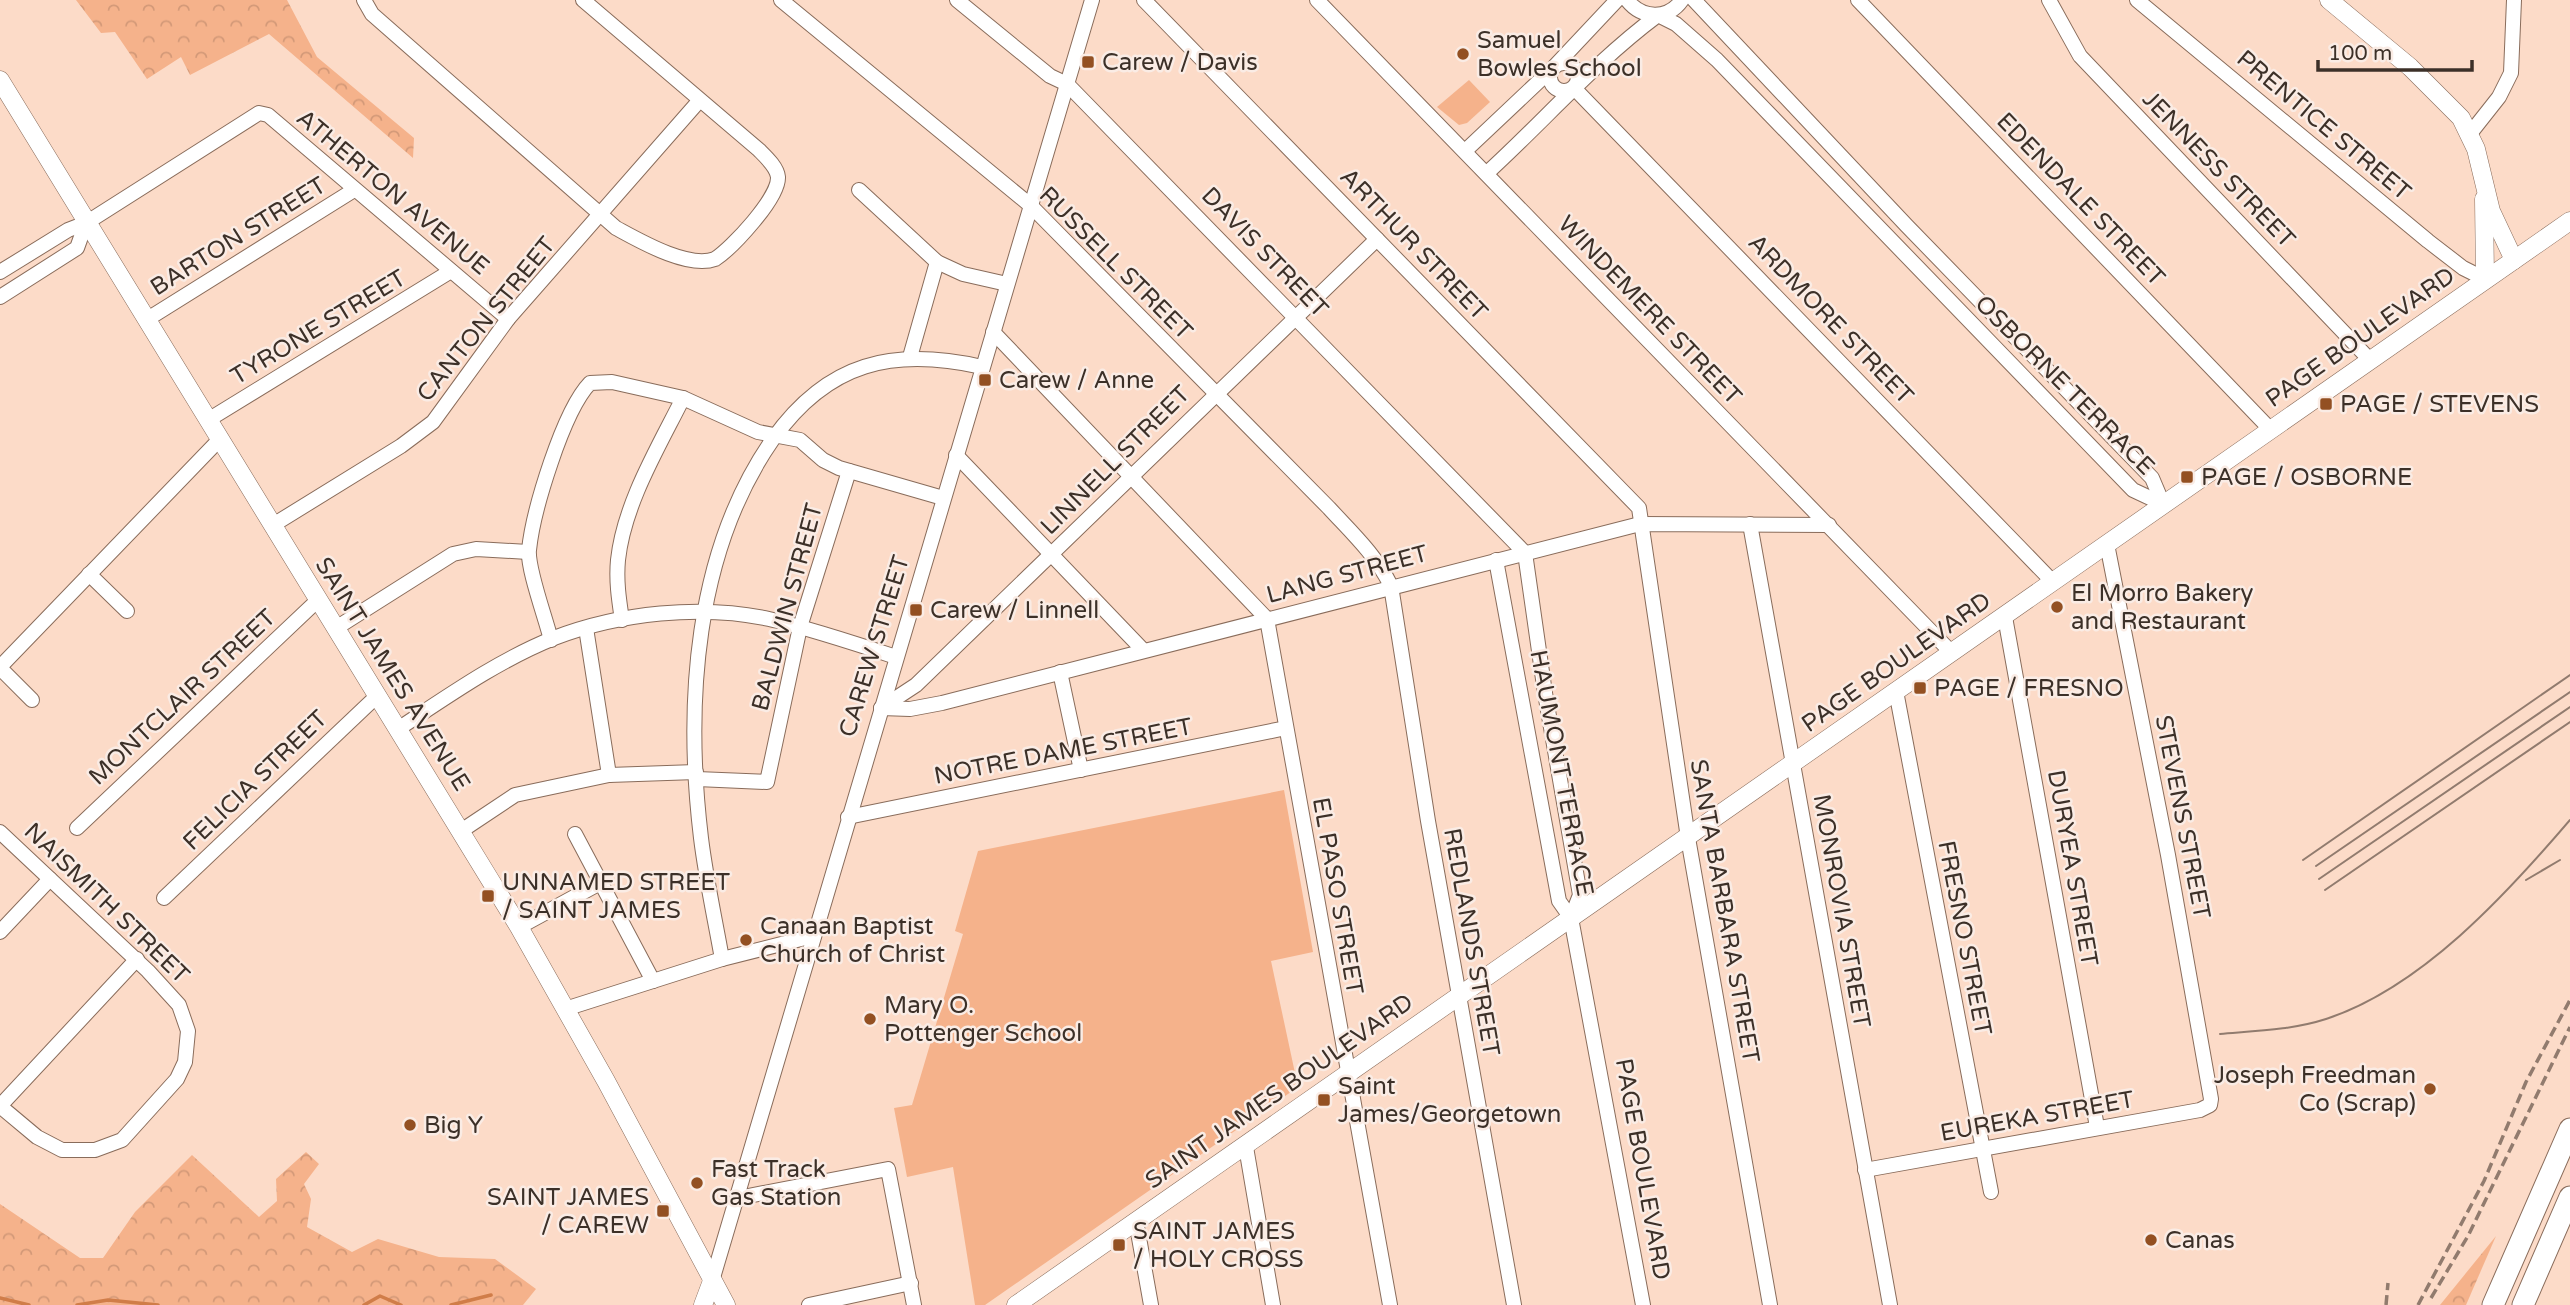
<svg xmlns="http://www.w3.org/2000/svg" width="2570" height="1305" viewBox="0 0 2570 1305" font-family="'Varela Round',sans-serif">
	<defs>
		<pattern id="forest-crowns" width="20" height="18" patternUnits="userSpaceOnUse" patternTransform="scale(1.75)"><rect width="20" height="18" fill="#f5b28b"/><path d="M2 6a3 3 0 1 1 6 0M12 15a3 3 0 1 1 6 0" fill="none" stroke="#d39978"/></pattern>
	</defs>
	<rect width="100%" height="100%" fill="#fcdbc8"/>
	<g fill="url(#forest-crowns)">
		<path d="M76,0H287L317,57L414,138L413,158L269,34L190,75L181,57L147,79L115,32L101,33Z"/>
		<path d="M306,1152L319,1164L304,1184L311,1199L307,1227L352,1252L378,1239L439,1257L495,1259L536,1289L523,1305H0V1204L80,1258H103L135,1212L192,1155L259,1217L277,1201L276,1179Z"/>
		<path d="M2496,1236L2466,1305H2440Z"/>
	</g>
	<g fill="#f5b28b">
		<path d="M1469,80L1490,102L1467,123L1459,125L1437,107Z"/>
		<path d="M1284,790L1313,952L1271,961L1298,1087L985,1305H975L953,1167L907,1177L894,1108L912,1105L963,934L955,931L978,851Z"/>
	</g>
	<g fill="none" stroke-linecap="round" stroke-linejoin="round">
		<g stroke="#d07d49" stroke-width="3.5">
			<path d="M0,1298L29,1305"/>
			<path d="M77,1305L108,1300L158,1305"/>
			<path d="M364,1305L380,1296L401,1305"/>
			<path d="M451,1305L491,1295"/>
		</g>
		<defs>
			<g id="minor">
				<path d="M364,0L372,14L616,228C640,241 688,269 715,259C732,248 779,198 778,177C777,167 766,157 759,150L583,0"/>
				<path d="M781,0L1030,205L1329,508C1352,533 1376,555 1391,586L1428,821L1514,1305"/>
				<path d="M957,0L1050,76L1067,84L1525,553L1545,693L1580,895L1571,918"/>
				<path d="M1144,0L1639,508L1688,838L1770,1305"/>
				<path d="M1317,0L1951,652"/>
				<path d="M1627,0C1642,19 1668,20 1682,0"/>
				<path d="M1694,0L1907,226L2152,478L2163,504"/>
				<path d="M1858,0L2270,429"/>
				<path d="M2049,0L2080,56L2370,360"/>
				<path d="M2137,0L2428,241L2463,268L2485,279"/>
				<circle cx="1564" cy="77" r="14"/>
				<path d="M1574,88L2053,582"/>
				<path d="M2469,135L2499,97L2511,73L2514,0"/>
				<path d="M1465,151L1554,67L1617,0"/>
				<path d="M1487,173C1544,121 1596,61 1658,15L1676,24L1717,60L2133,490L2163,504"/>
				<path d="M859,190L937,262L963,274L1007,284"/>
				<path d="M0,272L68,230L86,223L259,113L268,115L508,319"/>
				<path d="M0,297L77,248L86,223"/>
				<path d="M146,320L354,190"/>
				<path d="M993,332L1267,619L1390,1305"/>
				<path d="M910,357L937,262"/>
				<path d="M208,420L451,271"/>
				<path d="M956,455L1143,650"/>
				<path d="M1750,524L1890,1305"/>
				<path d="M273,525L401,446L433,422L508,319L699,101"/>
				<path d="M1496,560L1559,901L1571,918L1643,1305"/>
				<path d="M89,574L127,611"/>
				<path d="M2005,617L2097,1127"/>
				<path d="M622,620C619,600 616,581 618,560C624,504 658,448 683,398"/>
				<path d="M336,628L453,554L476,549L528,552"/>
				<path d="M586,628L609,775"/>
				<path d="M551,640C546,619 527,568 529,550C533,511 563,411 590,383L612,382L683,398L758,432L800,440L823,460L839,468L943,498"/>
				<path d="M0,667L220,439"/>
				<path d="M0,668L32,700"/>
				<path d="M1060,672L1081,770"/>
				<path d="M1896,691L1991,1192"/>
				<path d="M881,708L910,709L942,703L1640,524L1829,525"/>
				<path d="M881,708L916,685L1377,239"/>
				<path d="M398,729C448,696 499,660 554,638C619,613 701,604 769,619C812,629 854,643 896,657"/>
				<path d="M697,779L767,782L800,627L849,471"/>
				<path d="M848,817L1286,728"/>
				<path d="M77,828L319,599"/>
				<path d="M461,831L515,795L609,775L696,772"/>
				<path d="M0,832L148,971L179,1005L188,1031L185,1062L177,1079L122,1140L95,1150H62L37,1137L0,1106"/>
				<path d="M575,834L653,981"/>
				<path d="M164,898L378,695"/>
				<path d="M519,927L600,883"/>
				<path d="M0,932L50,879"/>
				<path d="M722,959C715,919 706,879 701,838C685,705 694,552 773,439C828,362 893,347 982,367"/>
				<path d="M565,1009L722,959L813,936"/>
				<path d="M0,1106L137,959"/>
				<path d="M1246,1147L1273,1305"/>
				<path d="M1865,1170L2200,1110L2210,1105L2211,1099L2168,855L2107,544"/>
				<path d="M738,1198L888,1169L914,1305"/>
				<path d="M1136,1221L1151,1305"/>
				<path d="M712,1281L1092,0"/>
				<path d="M809,1305L911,1283"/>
			</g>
			<g id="major">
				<path d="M2329,0L2410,67L2461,118L2476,149L2491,211L2514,260"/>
				<path d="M0,80L519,927L606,1081L726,1305"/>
				<path d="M2484,199L2485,279"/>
				<path d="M703,1305L712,1281"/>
				<path d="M1016,1305L2570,221"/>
			</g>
			<g id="highway">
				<path d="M2493,1305L2570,1129"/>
				<path d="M2523,1305L2570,1197"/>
			</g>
		</defs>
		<use href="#minor" stroke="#896c5b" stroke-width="16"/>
		<use href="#major" stroke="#896c5b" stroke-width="19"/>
		<use href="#highway" stroke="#896c5b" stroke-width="23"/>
		<use href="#minor" stroke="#fff" stroke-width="14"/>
		<use href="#major" stroke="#fff" stroke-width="18"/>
		<use href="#highway" stroke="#fff" stroke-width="21"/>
		<g stroke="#917b6e" stroke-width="2">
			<path d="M2303,860L2570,675"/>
			<path d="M2316,866L2570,692"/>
			<path d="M2319,879L2570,707"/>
			<path d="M2526,880L2560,860"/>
			<path d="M2325,890L2570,722"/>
			<path d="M2220,1034C2255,1031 2292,1030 2326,1019C2421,988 2506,895 2570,820"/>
		</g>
		<g stroke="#917b6e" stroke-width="3.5" stroke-dasharray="10 5" stroke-linecap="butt">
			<path d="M2431,1298L2468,1236L2570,1027"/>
			<path d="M2386,1305L2388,1283"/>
			<path d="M2418,1305L2484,1181L2526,1082L2570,1000"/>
		</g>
	</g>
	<g fill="#935022" stroke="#faece5" stroke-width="2.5">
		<circle cx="1463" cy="54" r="7"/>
		<rect x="1081" y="55" width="14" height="14" rx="3.5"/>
		<rect x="978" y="373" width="14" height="14" rx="3.5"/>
		<rect x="2319" y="397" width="14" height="14" rx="3.5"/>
		<rect x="2180" y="470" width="14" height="14" rx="3.5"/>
		<circle cx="2057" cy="607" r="7"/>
		<rect x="909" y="603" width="14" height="14" rx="3.5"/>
		<rect x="1913" y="681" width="14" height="14" rx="3.5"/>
		<rect x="481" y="889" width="14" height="14" rx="3.5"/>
		<circle cx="746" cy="940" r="7"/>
		<circle cx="870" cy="1019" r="7"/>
		<circle cx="2430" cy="1089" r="7"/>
		<rect x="1317" y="1093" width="14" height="14" rx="3.5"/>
		<circle cx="410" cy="1125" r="7"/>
		<circle cx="697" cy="1183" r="7"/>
		<rect x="656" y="1204" width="14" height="14" rx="3.5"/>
		<circle cx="2151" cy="1240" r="7"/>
		<rect x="1112" y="1238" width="14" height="14" rx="3.5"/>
	</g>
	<g text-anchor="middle" stroke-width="5" stroke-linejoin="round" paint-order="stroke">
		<g font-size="24" fill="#3c3028" stroke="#faece5" text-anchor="start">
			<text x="1477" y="48">Samuel<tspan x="1477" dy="28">Bowles School</tspan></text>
			<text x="1102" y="70">Carew / Davis</text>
			<text x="999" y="388">Carew / Anne</text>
			<text x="2340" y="412">PAGE / STEVENS</text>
			<text x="2201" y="485">PAGE / OSBORNE</text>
			<text x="2071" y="601">El Morro Bakery<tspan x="2071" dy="28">and Restaurant</tspan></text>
			<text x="930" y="618">Carew / Linnell</text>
			<text x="1934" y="696">PAGE / FRESNO</text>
			<text x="502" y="890">UNNAMED STREET<tspan x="502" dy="28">/ SAINT JAMES</tspan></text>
			<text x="760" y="934">Canaan Baptist<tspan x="760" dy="28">Church of Christ</tspan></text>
			<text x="884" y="1013">Mary O.<tspan x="884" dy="28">Pottenger School</tspan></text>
			<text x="2416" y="1083" text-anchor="end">Joseph Freedman<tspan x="2416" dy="28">Co (Scrap)</tspan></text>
			<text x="1338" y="1094">Saint<tspan x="1338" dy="28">James/Georgetown</tspan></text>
			<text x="424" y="1133">Big Y</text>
			<text x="711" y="1177">Fast Track<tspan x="711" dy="28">Gas Station</tspan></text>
			<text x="649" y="1205" text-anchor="end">SAINT JAMES<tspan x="649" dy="28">/ CAREW</tspan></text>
			<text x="1133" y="1239">SAINT JAMES<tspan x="1133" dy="28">/ HOLY CROSS</tspan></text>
			<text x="2165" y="1248">Canas</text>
		</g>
		<g font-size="24" fill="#3c3028" stroke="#faece5">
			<text transform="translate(2324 125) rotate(40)" y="8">PRENTICE STREET</text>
			<text transform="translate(2219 169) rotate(46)" y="8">JENNESS STREET</text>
			<text transform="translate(393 192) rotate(40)" y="8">ATHERTON AVENUE</text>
			<text transform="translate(2081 199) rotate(46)" y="8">EDENDALE STREET</text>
			<text transform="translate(238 236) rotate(-32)" y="8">BARTON STREET</text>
			<text transform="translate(1414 244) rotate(46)" y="8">ARTHUR STREET</text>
			<text transform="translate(1265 252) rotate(46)" y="8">DAVIS STREET</text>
			<text transform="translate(1116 263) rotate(45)" y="8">RUSSELL STREET</text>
			<text transform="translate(1650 310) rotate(46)" y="8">WINDEMERE STREET</text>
			<text transform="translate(486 319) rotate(-51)" y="8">CANTON STREET</text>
			<text transform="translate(1831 319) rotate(46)" y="8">ARDMORE STREET</text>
			<text transform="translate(318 327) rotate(-31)" y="8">TYRONE STREET</text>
			<text transform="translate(2360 337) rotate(-35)" y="8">PAGE BOULEVARD</text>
			<text transform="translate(2065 385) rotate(45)" y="8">OSBORNE TERRACE</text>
			<text transform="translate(1115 460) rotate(-45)" y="8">LINNELL STREET</text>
			<text transform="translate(1347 574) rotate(-15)" y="8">LANG STREET</text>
			<text transform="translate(787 607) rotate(-75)" y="8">BALDWIN STREET</text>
			<text transform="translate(874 646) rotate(-73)" y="8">CAREW STREET</text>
			<text transform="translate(1896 662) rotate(-35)" y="8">PAGE BOULEVARD</text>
			<text transform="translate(393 674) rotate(58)" y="8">SAINT JAMES AVENUE</text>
			<text transform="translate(182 697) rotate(-43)" y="8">MONTCLAIR STREET</text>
			<text transform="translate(1063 751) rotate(-11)" y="8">NOTRE DAME STREET</text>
			<text transform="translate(1562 773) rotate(79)" y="8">HAUMONT TERRACE</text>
			<text transform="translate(255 780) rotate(-44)" y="8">FELICIA STREET</text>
			<text transform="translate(2183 817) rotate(79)" y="8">STEVENS STREET</text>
			<text transform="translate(2073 868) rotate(80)" y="8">DURYEA STREET</text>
			<text transform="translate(1338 896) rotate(80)" y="8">EL PASO STREET</text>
			<text transform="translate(107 903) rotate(44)" y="8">NAISMITH STREET</text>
			<text transform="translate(1725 911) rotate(80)" y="8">SANTA BARBARA STREET</text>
			<text transform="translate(1842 911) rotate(80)" y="8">MONROVIA STREET</text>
			<text transform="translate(1965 938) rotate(79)" y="8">FRESNO STREET</text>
			<text transform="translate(1472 942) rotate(80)" y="8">REDLANDS STREET</text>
			<text transform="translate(1279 1091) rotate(-35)" y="8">SAINT JAMES BOULEVARD</text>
			<text transform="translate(2037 1116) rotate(-10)" y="8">EUREKA STREET</text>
			<text transform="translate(1643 1169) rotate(80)" y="8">PAGE BOULEVARD</text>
		</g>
	</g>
	<path d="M2318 60v10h154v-10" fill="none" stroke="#3c3028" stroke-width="3.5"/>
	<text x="2328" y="60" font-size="21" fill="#3c3028" stroke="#faece5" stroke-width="5" paint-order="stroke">100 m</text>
</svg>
